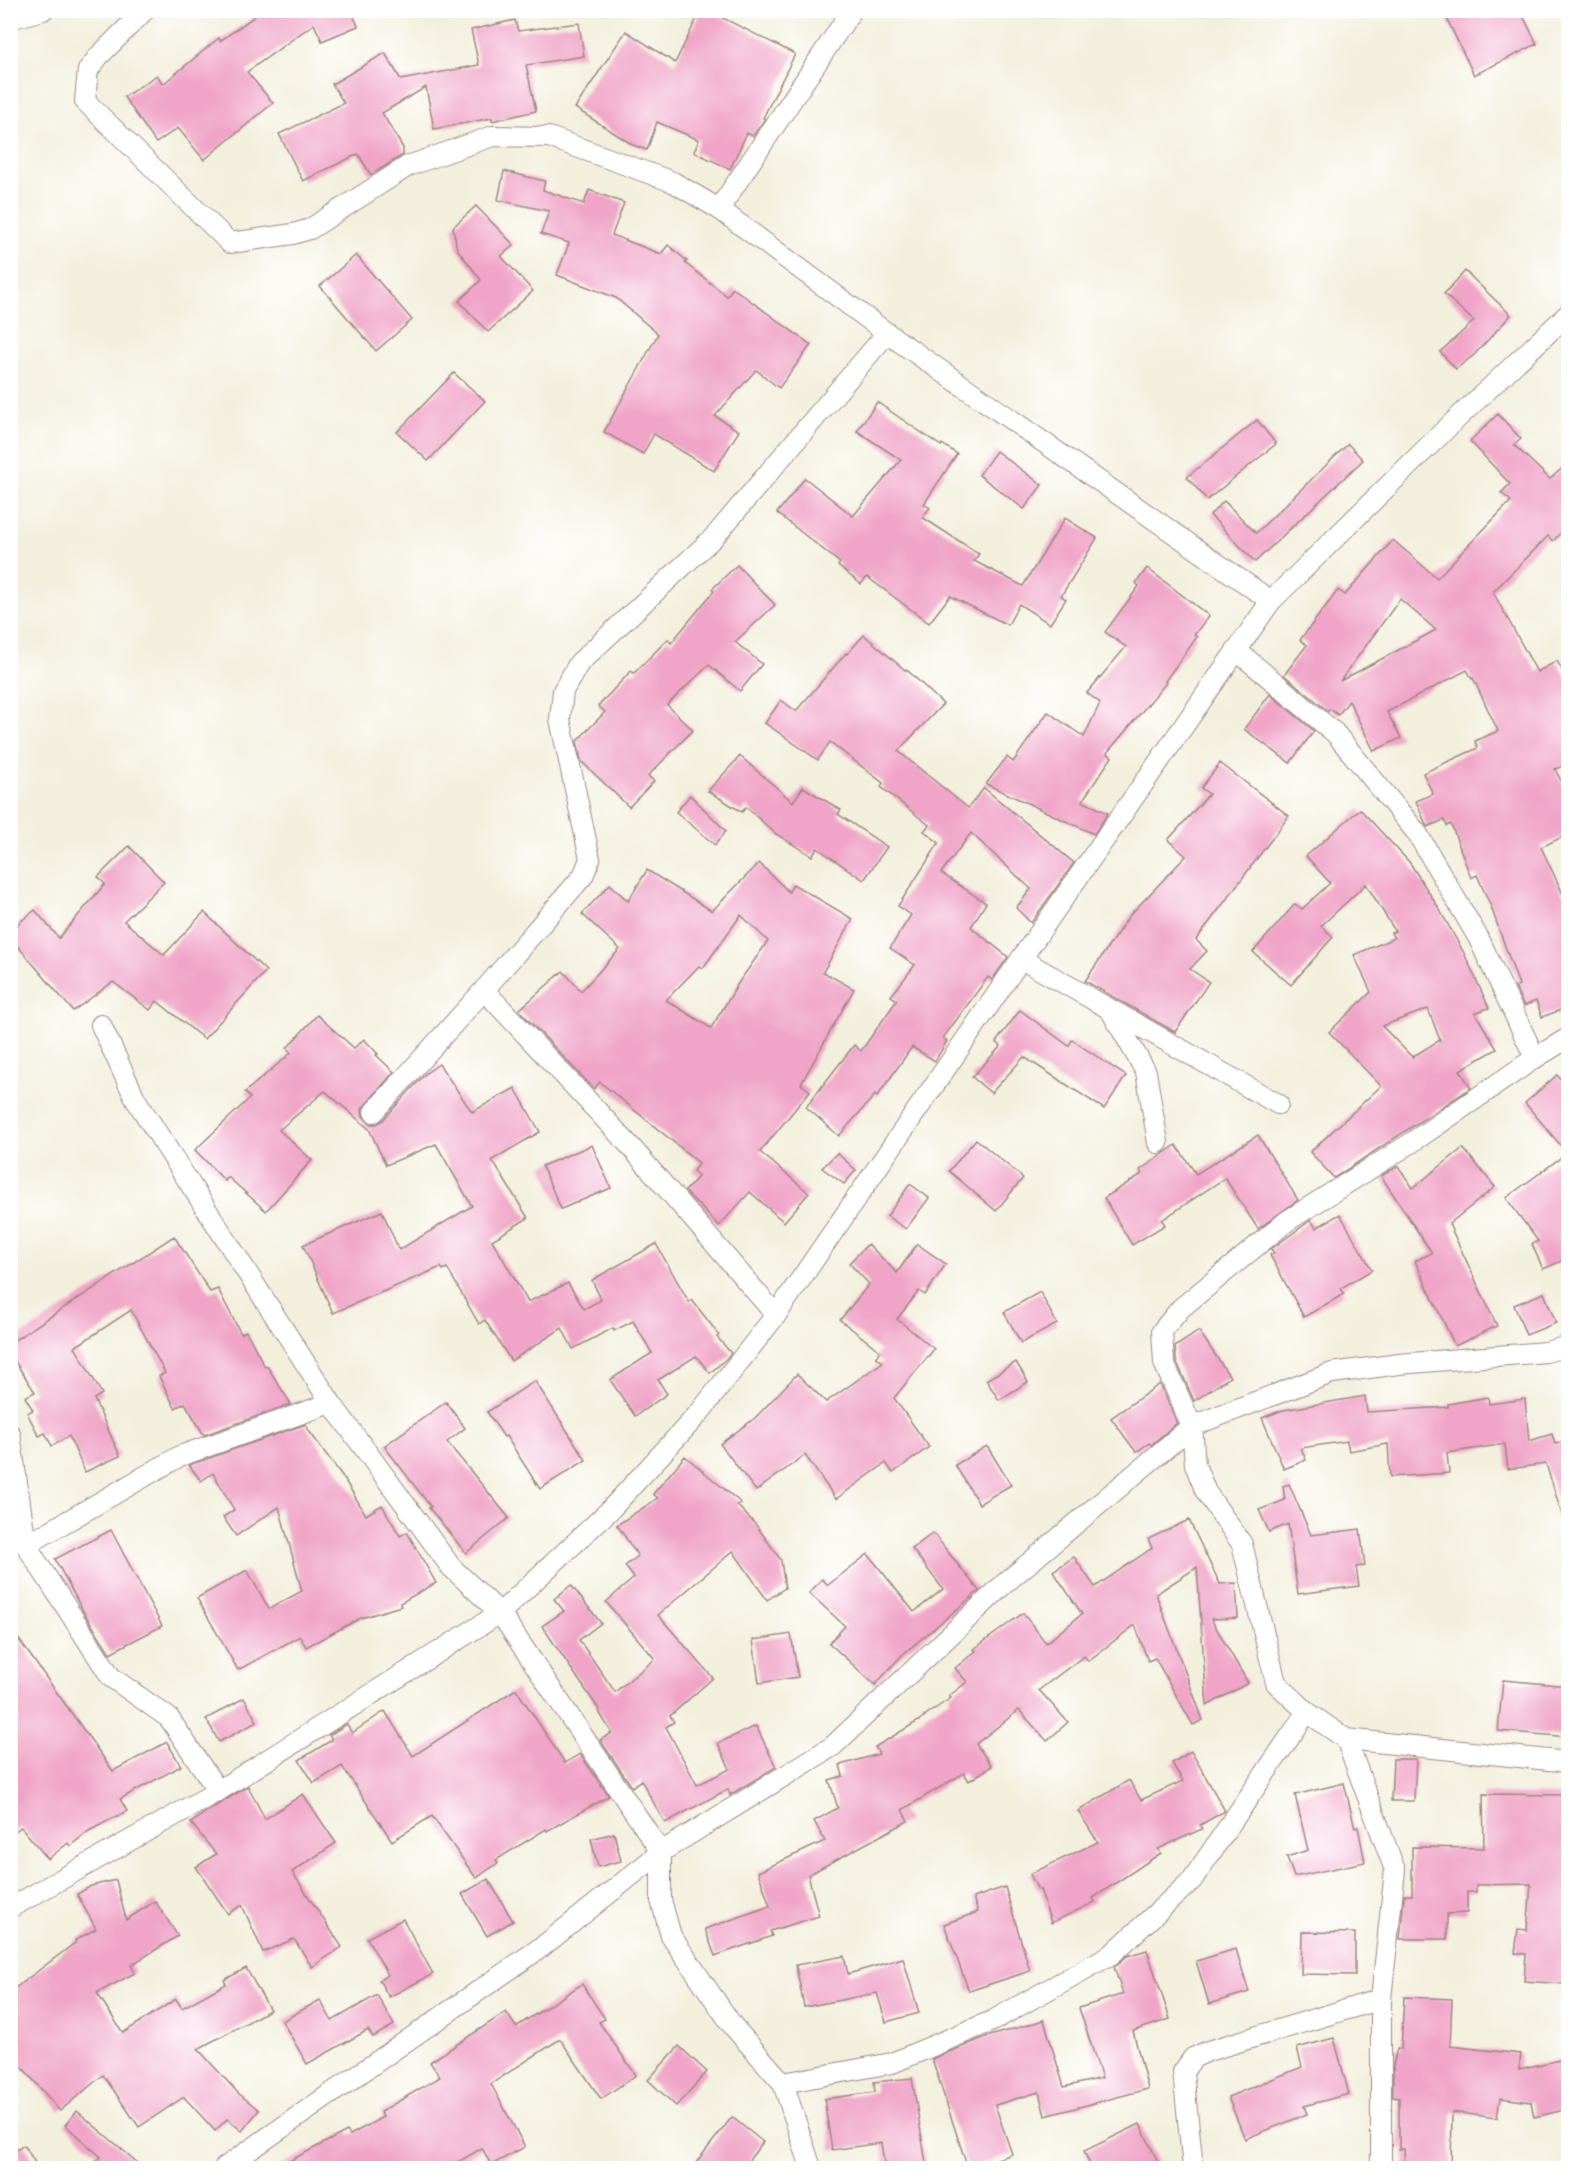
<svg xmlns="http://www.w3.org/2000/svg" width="1579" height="2179" viewBox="0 0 1579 2179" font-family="Mali,sans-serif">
	<rect width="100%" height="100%" fill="#fff"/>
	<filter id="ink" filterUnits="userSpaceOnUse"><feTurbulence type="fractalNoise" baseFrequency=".0167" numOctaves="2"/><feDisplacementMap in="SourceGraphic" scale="12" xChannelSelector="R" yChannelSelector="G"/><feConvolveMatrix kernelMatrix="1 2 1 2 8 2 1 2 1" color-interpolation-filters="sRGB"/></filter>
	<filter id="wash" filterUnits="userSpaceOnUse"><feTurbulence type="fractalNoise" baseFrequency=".008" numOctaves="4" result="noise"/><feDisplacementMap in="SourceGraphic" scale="24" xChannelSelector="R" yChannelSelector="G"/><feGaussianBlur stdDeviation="1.35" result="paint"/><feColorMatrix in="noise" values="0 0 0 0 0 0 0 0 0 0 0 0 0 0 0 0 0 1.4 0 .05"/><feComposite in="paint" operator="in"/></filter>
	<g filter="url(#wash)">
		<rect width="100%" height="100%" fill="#f3efdd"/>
		<g id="blocks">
			<g fill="#f0a4c7" fill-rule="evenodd">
				<path d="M263,10H351L358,26L322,41L314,24L247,72L273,103L204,160L178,128L156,143L124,97L157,75L163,84L219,38L220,41Z"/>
				<path d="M701,10H707L795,54L763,118L765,119L753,136L747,133L730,169L694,152L699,140L657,122L647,150L633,145L575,108L626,31L675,63Z"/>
				<path d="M1465,10H1520L1537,44L1474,75L1447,19Z"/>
				<path d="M515,20L518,31L579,23L584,56L526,65L536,111L492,121V118L434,129L426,87L382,113L403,148V155L371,175L358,154L303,181L279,134L344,103L332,84L385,53L401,80L479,65L471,30Z"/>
				<path d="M504,171L545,181L543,190L584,204L589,190L624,203L612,235L661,254L668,245L687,261L685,263L727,296L733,288L811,345L779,388L756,370L715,416L739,431L714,471L654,434L643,454L604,432L658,334L616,298L557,275L569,243L541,234L549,211L498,200Z"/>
				<path d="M476,206L514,245L501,256L533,291L488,332L459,301L481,280L457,249L453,227Z"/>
				<path d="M356,255L412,320L376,351L320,286Z"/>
				<path d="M1465,271L1511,315L1474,355L1456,369L1440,352L1474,321L1444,294Z"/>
				<path d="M454,373L485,401L428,461L397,432Z"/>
				<path d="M877,402L941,446L942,444L957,454L924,504L930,508L922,517L979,554L974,561L1023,586L1065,518L1097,538L1061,596L1066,599L1050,624L1019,604L1008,625L950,596L929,623L867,577L861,584L838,566L840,563L777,513L805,478L853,516L901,460L857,431Z"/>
				<path d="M1498,414L1521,439L1514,445L1550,479L1569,462V524L1553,541L1548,536L1493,592L1537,672L1557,661L1569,682V764L1555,769L1569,796V834L1541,847L1563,894L1569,892V1007L1542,1017L1536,1001L1524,1006L1515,987L1519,985L1491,907L1477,875L1471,878L1451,824L1447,826L1444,820L1427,827L1416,801L1433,794L1423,773L1478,748L1475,741L1498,731L1473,678L1472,679L1467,670L1387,712L1401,738L1374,751L1349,701L1338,715L1330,709L1328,711L1284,675L1307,645L1300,640L1338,590L1345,595L1393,540L1437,578L1511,501L1501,493L1510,484L1470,441ZM1400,599L1436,630L1340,681Z"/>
				<path d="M1257,420L1276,444L1207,500L1187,477Z"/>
				<path d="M1348,444L1363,460L1255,562L1210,515L1224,501L1256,533Z"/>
				<path d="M996,451L1042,485L1024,509L979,475Z"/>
				<path d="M737,565L775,605L735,642L762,664L740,691L709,665L667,705L693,730L648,776L654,781L629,807L581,761L577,741L605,712L598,706L631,671L634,673L668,639L671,643L714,591L712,589Z"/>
				<path d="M1147,568L1209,616L1194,635L1197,637L1165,681L1166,683L1107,753L1112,757L1082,801L1108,813L1094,834L986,784L1007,757L1013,762L1048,712L1084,737L1100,703L1087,693L1126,647L1105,632L1139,586L1136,583Z"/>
				<path d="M864,635L905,670L906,669L943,704L898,751L968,808L984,788L1074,863L1031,923L1016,908L1031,889L971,833L941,873L986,903L971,927L1008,957L992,980L988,977L943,1038L947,1041L935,1061L912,1047L877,1097L875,1095L839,1136L806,1107L854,1045L861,1051L897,1000L891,996L915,965L890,948L911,915L898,906L939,843L924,831L929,825L881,787L883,783L830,742L818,760L765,723L781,700L796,711L846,653L847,654Z"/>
				<path d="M1270,694L1314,731L1290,763L1244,729Z"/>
				<path d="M740,756L793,802L803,787L841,810L838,814L887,847L864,880L817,848L812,856L776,834L746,807L742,812L708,791Z"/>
				<path d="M1220,763L1289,816L1196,940L1207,951L1190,969L1209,982L1175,1032L1085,981L1129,916L1186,856L1168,840L1209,794L1201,788Z"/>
				<path d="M690,795L726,831L715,845L676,812Z"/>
				<path d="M1360,809L1410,863L1438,907L1464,953L1489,1008L1475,1013L1497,1049L1460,1070L1471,1088L1334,1178L1310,1152L1381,1086L1329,1032L1371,992L1354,955L1394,938L1391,933L1395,931L1366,884L1321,926L1333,937L1291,985L1253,952L1295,904L1302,909L1330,883L1306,856ZM1428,1009L1440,1040L1412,1057L1382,1026Z"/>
				<path d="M129,846L164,882L124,921L164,955L204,912L266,971L204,1039L157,1001L150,1010L113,982L73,1011L10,937V930L35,910L59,938L105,884L98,877Z"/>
				<path d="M759,863L789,892L793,884L853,919L823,972L854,989L801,1084L810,1091L760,1152L809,1193L784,1222L750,1192L719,1226L685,1191L699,1176L693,1171L699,1163L600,1082L594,1089L519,1010L563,971L581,991L620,949L582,914L610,884L628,901L647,870L712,911ZM741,915L768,941L734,989H735L711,1028L666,1000L699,966L703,968Z"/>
				<path d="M1020,1010L1069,1046L1072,1040L1126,1076L1104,1109L1024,1057L991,1093L972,1077L1001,1046L996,1042Z"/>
				<path d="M317,1015L354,1048L364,1039L378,1054L376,1055L394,1072L362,1109L363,1116L371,1124H377L383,1120L426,1073L439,1064L472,1112L515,1088L540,1132L492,1160L528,1218L492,1240L528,1302L568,1283L584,1309L601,1300L592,1280L656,1244L689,1302L692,1300L719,1335L717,1337L731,1353L726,1359L710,1373L696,1356L658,1380L667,1394L635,1416L610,1380L652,1353L633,1321L614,1331L613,1328L573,1349L562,1328L511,1361L485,1320L479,1324L447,1268L443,1270L441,1267L333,1313L303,1245L382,1211L399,1250L472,1206L436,1144L386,1165L369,1129L325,1091L279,1130L312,1160L266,1211L228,1177L225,1181L195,1150L250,1098L245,1092L291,1053L287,1048Z"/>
				<path d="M1557,1075L1569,1089V1258L1543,1269L1532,1244L1538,1241L1506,1198L1567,1153L1525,1103Z"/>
				<path d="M1258,1135L1298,1200L1258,1229L1225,1178L1162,1220L1165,1225L1132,1245L1104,1198L1142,1174L1140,1170L1176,1145L1196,1174Z"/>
				<path d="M976,1139L1023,1178L996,1211L949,1171Z"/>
				<path d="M592,1145L611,1188L561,1209L542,1166Z"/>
				<path d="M1463,1148L1495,1187L1449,1224L1497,1326L1455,1346L1415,1261L1432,1253L1381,1176L1398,1166L1413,1188Z"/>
				<path d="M837,1153L856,1170L844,1184L822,1168Z"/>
				<path d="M910,1184L929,1198L906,1229L887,1216Z"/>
				<path d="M1340,1214L1372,1270L1341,1288L1344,1294L1304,1317L1270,1255L1274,1253L1271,1249L1311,1220L1316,1228Z"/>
				<path d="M174,1236L210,1292L218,1289L241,1334L246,1331L265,1367L267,1366L291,1404L204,1435L185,1403L175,1408L159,1376L165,1373L131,1310L75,1347L102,1394L94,1399L120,1456L85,1472L69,1436L52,1446L45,1433L39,1436L27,1413L33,1410L25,1397L35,1392L10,1354V1343Z"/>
				<path d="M868,1244L897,1273L917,1244L946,1264L925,1295L919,1291L897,1319L934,1349L894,1398L929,1447L893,1473L886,1463L836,1499L805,1455L756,1491L720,1444L755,1418L797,1374L826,1402L883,1362L876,1357L880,1351L840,1320L869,1284L849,1263Z"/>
				<path d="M1040,1292L1057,1324L1021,1343L1004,1312Z"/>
				<path d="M1544,1293L1556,1323L1526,1335L1514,1305Z"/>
				<path d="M1199,1331L1230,1377L1194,1401L1176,1360L1175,1347Z"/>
				<path d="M1016,1362L1028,1382L999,1400L986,1380Z"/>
				<path d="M535,1381L586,1460L540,1489L506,1436L504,1437L487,1412Z"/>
				<path d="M1160,1384L1177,1423L1151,1445L1149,1443L1136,1452L1111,1418Z"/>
				<path d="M1365,1396L1367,1412L1448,1407V1404L1488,1397L1489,1404L1525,1399L1529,1441L1552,1434L1555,1444L1569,1440V1521H1564L1546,1464L1508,1469L1505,1444L1447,1453L1449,1473L1390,1477L1388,1444L1349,1451L1347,1441L1301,1448L1306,1460L1284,1469L1262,1418L1283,1410Z"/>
				<path d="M446,1402L465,1428L447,1442L509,1518L466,1553L429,1508L431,1507L384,1446Z"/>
				<path d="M306,1424L309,1431L343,1477L366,1515L382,1505L400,1536L407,1532L436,1583L400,1603L401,1606L361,1618L306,1647L300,1636L238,1670L197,1598L247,1570L269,1609L302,1591L279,1507L236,1536L223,1517L234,1510L213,1473L201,1481L189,1465Z"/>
				<path d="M987,1446L1011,1485L979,1504L955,1465Z"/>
				<path d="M685,1456L741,1503L737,1505L756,1525L781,1560L785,1588L767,1600L733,1551L658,1615L713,1678L670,1716L674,1722L666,1727L697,1785L730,1769L718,1743L756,1726L776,1767L733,1793L730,1795L728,1789L665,1823L641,1780L632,1787L600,1740L612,1733L599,1712L600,1711L542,1626L564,1611L554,1599L571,1585L601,1623L579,1640L615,1692L655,1659L606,1602L634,1578L625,1566L638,1556L617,1525L658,1498L653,1494Z"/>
				<path d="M1289,1484L1311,1535L1360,1529L1365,1566L1356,1567L1359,1586L1298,1594L1288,1524L1269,1532L1259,1510L1285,1500L1283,1486Z"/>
				<path d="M1189,1520L1220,1584L1236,1583L1238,1618L1211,1619L1248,1683L1207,1706L1197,1567L1156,1594L1203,1720L1193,1725L1155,1658L1148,1661L1135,1625L1088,1661L1084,1656L1039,1690L1068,1722L1047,1741L1019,1710L976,1744L992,1766L969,1781L964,1773L902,1810L908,1821L808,1875L819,1916L770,1931L772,1936L715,1956L705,1929L770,1906L758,1872L825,1841L814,1821L838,1808L829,1780L843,1776L840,1765L879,1754L875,1747L925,1717L924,1716L951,1698L949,1696L967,1682L955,1668L976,1651L974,1649L1023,1613L1046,1643L1082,1614L1053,1571L1074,1557L1095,1587L1152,1548L1148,1539Z"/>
				<path d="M111,1530L162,1626L110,1653L83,1611L55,1559Z"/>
				<path d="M933,1533L979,1591L902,1655L875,1685L829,1643L845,1626L809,1593L822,1579L828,1585L868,1554L914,1612L943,1589L912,1549Z"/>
				<path d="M10,1627L113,1771L167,1742L181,1766L120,1799L127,1811L89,1831L70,1846L68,1843L48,1859L21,1827L10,1835Z"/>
				<path d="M791,1634L798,1677L759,1683L753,1640Z"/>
				<path d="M1503,1680L1569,1686V1737L1498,1731Z"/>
				<path d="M516,1689L565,1763L580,1754L609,1796L547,1831L546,1829L496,1860L498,1863L476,1878L432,1816L392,1841L342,1766L314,1783L299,1760L332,1740L329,1735L347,1724L352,1733L385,1711L413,1756Z"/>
				<path d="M244,1698L257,1722L219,1742L206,1719Z"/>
				<path d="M1191,1751L1225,1811L1200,1825L1202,1829L1158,1849L1161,1853L1093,1898L1095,1902L1051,1923L1040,1889L1038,1890L1030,1874L1098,1842L1078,1811L1129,1780L1141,1800L1183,1781L1172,1763Z"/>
				<path d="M1393,1759H1416L1414,1801H1391Z"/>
				<path d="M1344,1783L1355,1828L1358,1827L1365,1862L1294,1877L1287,1857L1308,1850L1295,1795Z"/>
				<path d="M248,1786L265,1819L303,1794L336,1843L292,1872L342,1947L312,1967L294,1939L263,1952L242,1905L228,1914L196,1867L216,1854L191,1823L206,1812Z"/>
				<path d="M1483,1794L1569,1795V1922L1564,1984L1524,1981L1526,1954L1515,1953L1518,1929L1527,1930L1531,1884L1476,1885V1892H1467V1913L1447,1914V1939H1400L1404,1895H1412V1847L1484,1848Z"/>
				<path d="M614,1833L621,1861L598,1867L591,1839Z"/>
				<path d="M488,1879L513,1921L487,1936L462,1894Z"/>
				<path d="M116,1880L126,1920L155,1901L178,1936L131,1965L135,1973L97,1993L123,2033L176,1999L182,2008L226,1984L224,1980L246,1968L270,2010L198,2049L238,2093L259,2110L242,2131L227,2119L215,2131L184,2097L139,2127L103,2075L60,2111L10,2053V1992L76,1942L75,1940L96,1929L77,1894L91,1886Z"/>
				<path d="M1005,1887L1030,1971L969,1991L944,1924L978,1912L973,1898Z"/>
				<path d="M403,1919L433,1974L389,1997L379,1980L388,1975L367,1938Z"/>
				<path d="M1302,1932L1355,1933V1975L1301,1974Z"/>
				<path d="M1236,1949L1249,1992L1209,2004L1196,1961Z"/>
				<path d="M1147,1950L1170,2019L1133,2031L1148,2089L1045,2116L1039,2092L995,2105L1012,2154L968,2169L932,2059L986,2037L1044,2020L1064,2087L1102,2078L1079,2008L1123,1994L1114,1967L1127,1956Z"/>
				<path d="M844,1956L848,1974L903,1958L919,2013L886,2022L877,1993L804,2007L796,1965Z"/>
				<path d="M582,1984L605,2019L599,2022L636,2075L601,2099L560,2039L491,2084L525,2147L491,2165L482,2148L446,2169H274L347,2131L350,2135L383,2117L380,2112L440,2077L430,2062L506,2012L516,2027Z"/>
				<path d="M377,1995L394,2025L373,2037L368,2030L307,2064L282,2021L320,2000L332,2021Z"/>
				<path d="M1404,1997L1452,1999L1450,2046L1521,2054L1519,2069L1569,2058V2109L1534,2117L1531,2102L1500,2098L1497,2118L1452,2112L1451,2169H1405L1404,2149H1399V2098L1393,2097V2066L1397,2048L1401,2049Z"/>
				<path d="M1334,2038L1349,2094L1304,2106L1307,2114L1245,2139L1228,2097L1302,2067L1297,2048Z"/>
				<path d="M679,2046L707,2072L676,2106L648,2080Z"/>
				<path d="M912,2078L927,2169H885L881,2143L832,2150L824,2099L875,2092L874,2082Z"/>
				<path d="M77,2111L145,2169H86L101,2157L65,2125Z"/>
				<path d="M732,2117L763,2142L742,2169H691Z"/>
				<path d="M1140,2124L1158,2162L1144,2169H1092L1084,2151Z"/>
				<path d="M24,2145L39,2169H10V2154Z"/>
			</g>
		</g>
	</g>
	<g filter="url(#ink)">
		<use href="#blocks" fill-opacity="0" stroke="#9e8784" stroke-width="1.5"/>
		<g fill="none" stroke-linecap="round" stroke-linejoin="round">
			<defs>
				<g id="street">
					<path d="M145,10L99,56L88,70L85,101L230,243L293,234L310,229L408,166L493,136L549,137L673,182L719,209L887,333L1271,601"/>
					<path d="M10,19L43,10"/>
					<path d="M719,209L852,10"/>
					<path d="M1236,650L1335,733L1417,833L1479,939L1535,1058"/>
					<path d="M1021,959L1278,1104"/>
					<path d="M484,990L631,1147L776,1315"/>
					<path d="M1111,1011L1146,1072L1158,1143"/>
					<path d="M101,1025L136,1100L331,1403L451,1567L500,1613L661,1852V1900L671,1936L732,2025L783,2083L811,2168"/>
					<path d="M1568,1038L1535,1058L1411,1143L1287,1221L1181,1308L1162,1331L1164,1363L1192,1426L1195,1465L1206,1492L1242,1544L1276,1683L1307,1712L1346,1739L1568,1762"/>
					<path d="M374,1112L484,990L583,876L590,859L560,719L563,691L579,663L715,536L887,333"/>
					<path d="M10,1434L26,1545L111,1677L169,1718L218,1791"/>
					<path d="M20,1537L26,1545L180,1456L331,1403"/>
					<path d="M1346,1739L1395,1870L1381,1999V2168"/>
					<path d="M10,1908L218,1791L500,1613L609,1511L700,1412L776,1315L1021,959L1271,601L1446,429L1568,314"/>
					<path d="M783,2083L892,2063L992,2021L1112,1954L1192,1880L1307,1712"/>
					<path d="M224,2168L543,1946L661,1852L833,1746L1004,1584L1192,1426L1332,1373L1399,1364L1546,1352L1568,1346"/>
					<path d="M1193,2168L1183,2072L1193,2058L1208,2051L1381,1999"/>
				</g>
			</defs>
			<use href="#street" stroke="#9e8784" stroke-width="22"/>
			<use href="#street" stroke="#fff" stroke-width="20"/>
		</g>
	</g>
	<rect width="1579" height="2179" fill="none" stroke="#fff" stroke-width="36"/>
</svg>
